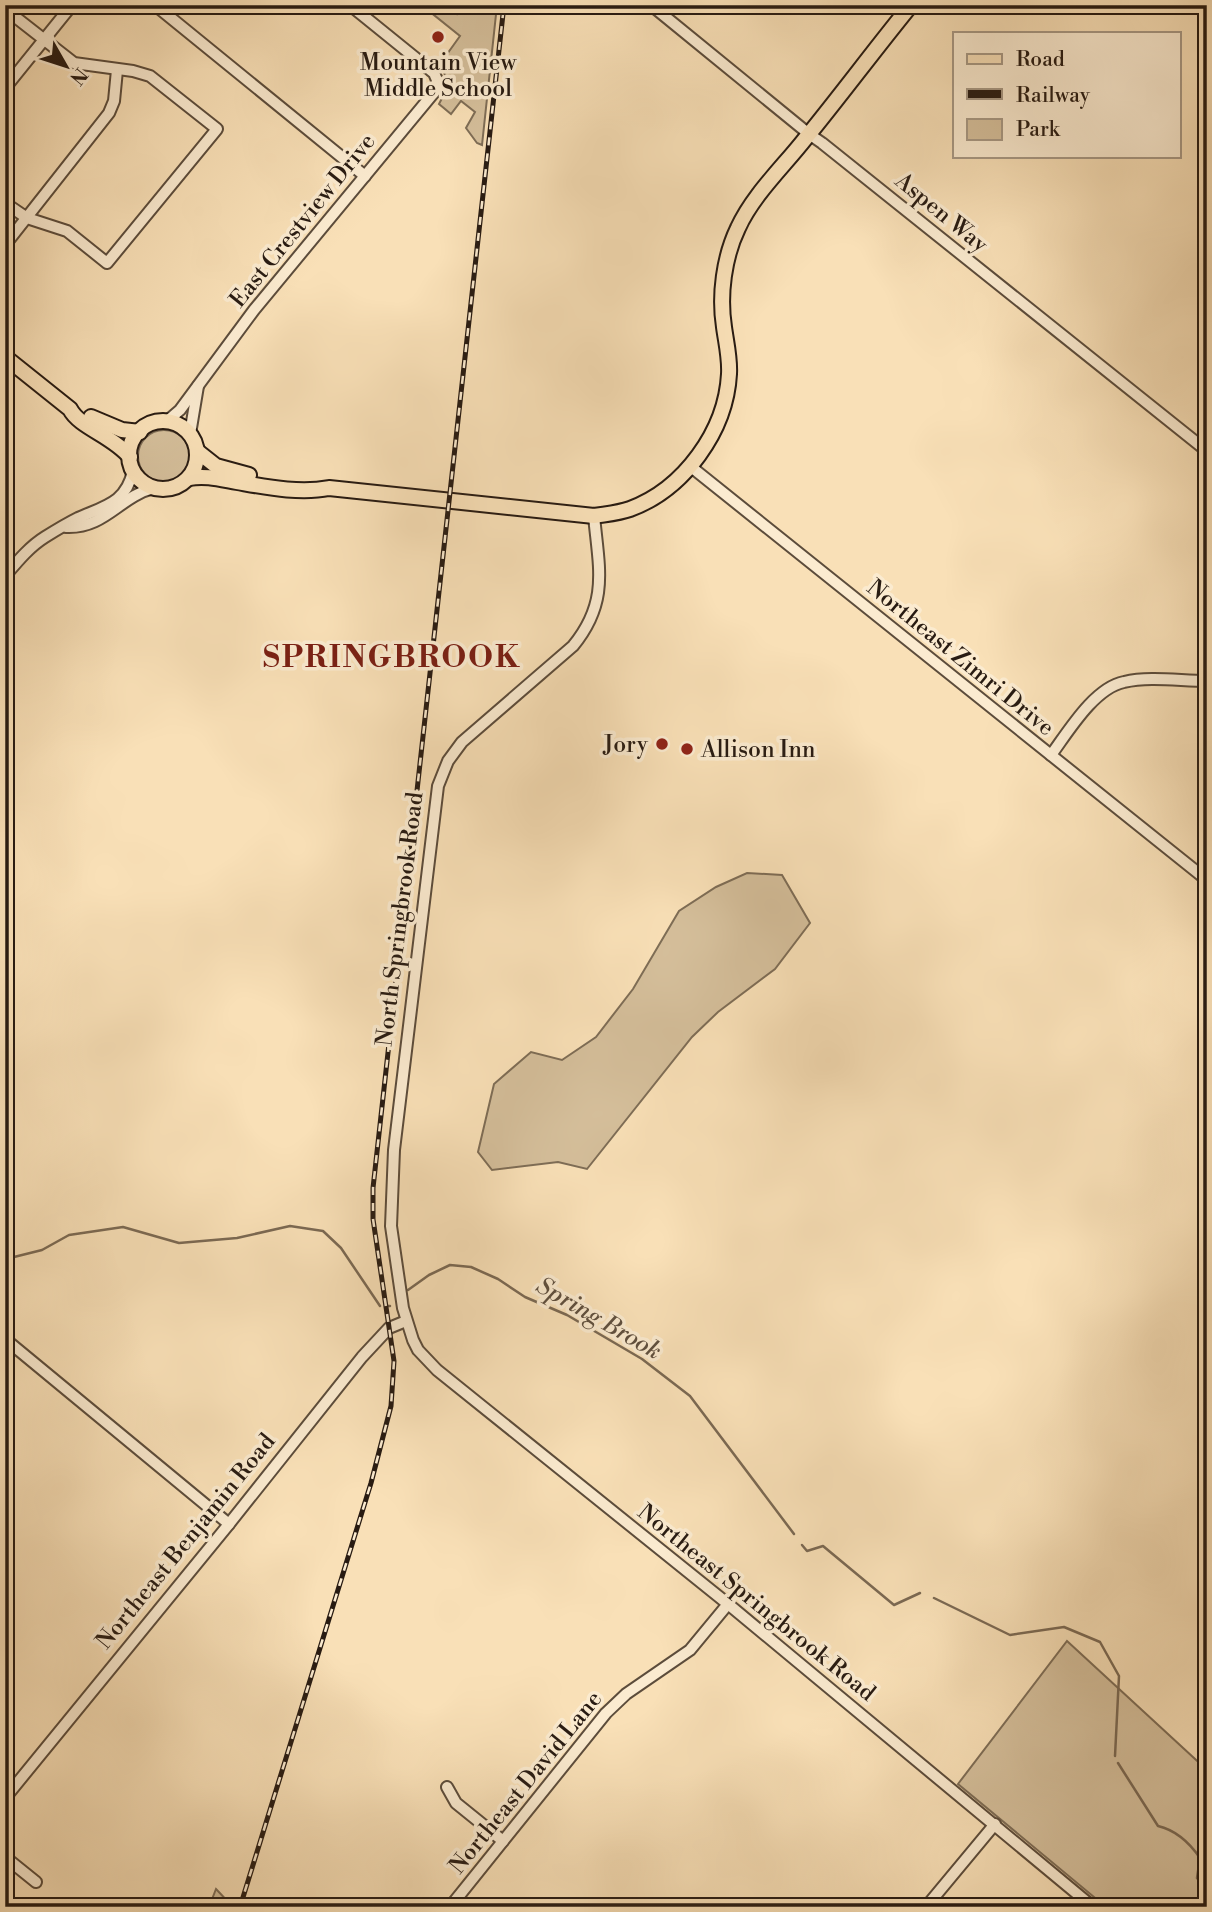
<svg xmlns="http://www.w3.org/2000/svg" width="1212" height="1912" viewBox="0 0 1212 1912" font-family="'Libre Bodoni',serif">
	<rect width="100%" height="100%" fill="#f9e0b7"/>
	<filter id="stains"><feTurbulence type="fractalNoise" baseFrequency=".00286" numOctaves="4"/><feColorMatrix values="0 0 0 0 .2 0 0 0 0 .09 0 0 0 0 .02 0 0 0 .5 -.17"/></filter>
	<radialGradient id="worn" r=".72"><stop offset=".6" stop-color="#630" stop-opacity="0"/><stop offset="1" stop-color="#630" stop-opacity=".3"/></radialGradient>
	<g fill="#d5bf9b" stroke="#7e6d56" stroke-width="2">
		<path d="M434,5H445L457,14L464,5H497L482,145L477,143L466,128L475,112L461,101L451,114L439,104C447,90 449,79 440,64L460,36L429,11Z"/>
		<circle cx="164" cy="456" r="26"/>
		<path d="M747,873L782,875L810,923L775,969L718,1012L692,1037L587,1169L558,1162L492,1170L478,1152L494,1084L531,1052L562,1060L596,1037L633,989L679,911L716,887Z"/>
		<path d="M1067,1641L1207,1770V1907H1106L958,1784Z"/>
		<path d="M216,1889L233,1907H209Z"/>
	</g>
	<g fill="none" stroke-linecap="round" stroke-linejoin="round">
		<g stroke="#7b6953" stroke-width="2.5">
			<path d="M5,1256L10,1258L42,1250L69,1235L123,1227L179,1243L237,1238L290,1226L323,1231L341,1248L380,1306"/>
			<path d="M408,1290L429,1275L450,1265L471,1267L498,1279L525,1297L567,1315L642,1359L690,1396L794,1534"/>
			<path d="M387,1306H390"/>
			<path d="M802,1545L807,1551L823,1546L894,1605L920,1593"/>
			<path d="M934,1598L1010,1635L1064,1627L1100,1642L1119,1676L1115,1756"/>
			<path d="M1118,1763L1158,1826C1175,1830 1189,1842 1200,1858L1197,1878L1207,1888"/>
		</g>
		<defs>
			<g id="minor">
				<path d="M155,5L365,176"/>
				<path d="M651,5L809,134L822,143L1207,451"/>
				<path d="M5,9L74,63L133,71L150,76L217,129L107,263L67,231L27,218L5,203"/>
				<path d="M5,88L72,5"/>
				<path d="M5,245L109,113L114,101L117,70"/>
				<path d="M166,422L180,410L254,310L436,90L437,80L434,73L350,5"/>
				<path d="M190,434L198,386"/>
				<path d="M690,466L1207,880"/>
				<path d="M594,516C599,569 609,602 573,646L462,742L448,761L438,786L394,1150L391,1226L403,1308L413,1340L418,1350L437,1370L728,1604L1093,1907"/>
				<path d="M66,527C105,529 120,496 154,488"/>
				<path d="M5,576C17,562 29,547 45,537C53,532 70,522 78,518C105,506 126,503 133,471"/>
				<path d="M1051,755C1068,732 1094,688 1124,682C1150,676 1180,681 1207,681"/>
				<path d="M5,1339L229,1524"/>
				<path d="M447,1787L456,1803L503,1841"/>
				<path d="M5,1798L229,1524L362,1357L389,1328L406,1321"/>
				<path d="M5,1857L36,1882"/>
				<path d="M450,1907L606,1713L626,1694L690,1650L728,1604"/>
				<path d="M926,1907L995,1824"/>
			</g>
			<g id="major">
				<path d="M5,357L70,409C79,427 113,436 130,457"/>
				<path d="M91,417L122,430L140,432"/>
				<circle cx="163" cy="455" r="34"/>
				<path d="M197,451L216,466L249,475"/>
				<path d="M189,478C206,475 220,479 237,482C266,487 300,494 329,488L594,516C606,514 619,513 630,509C684,489 726,431 729,374C730,358 726,342 724,327C719,295 724,257 738,228C753,195 783,167 805,139C841,95 875,49 911,5"/>
			</g>
		</defs>
		<use href="#minor" stroke="#5c4c3b" stroke-width="14"/>
		<use href="#major" stroke="#281b12" stroke-width="18"/>
		<use href="#minor" stroke="#fbebd0" stroke-width="10"/>
		<use href="#major" stroke="#f9e0b7" stroke-width="14"/>
		<defs>
			<path id="rail" d="M240,1907L371,1483L391,1406L394,1361L373,1219V1188L504,5"/>
		</defs>
		<use href="#rail" stroke="#281b12" stroke-width="5"/>
		<use href="#rail" stroke="#fbebd0" stroke-width="2.5" stroke-dasharray="8" stroke-linecap="butt"/>
	</g>
	<g fill="#8f2418" stroke="#fbebd0" stroke-width="2.5">
		<circle cx="438" cy="37" r="7"/>
		<circle cx="662" cy="744" r="7"/>
		<circle cx="687" cy="749" r="7"/>
	</g>
	<g text-anchor="middle" stroke-width="7" stroke-linejoin="round" paint-order="stroke">
		<g font-size="23" fill="#281b12" stroke="#fbebd0">
			<text x="438" y="70">Mountain View<tspan x="438" dy="26">Middle School</tspan></text>
			<text x="648" y="752" text-anchor="end">Jory</text>
			<text x="701" y="757" text-anchor="start">Allison Inn</text>
		</g>
		<g font-size="23" fill="#281b12" stroke="#fbebd0">
			<text transform="translate(942 212) rotate(39)" y="8">Aspen Way</text>
			<text transform="translate(302 220) rotate(-51)" y="8">East Crestview Drive</text>
			<text transform="translate(961 657) rotate(39)" y="8">Northeast Zimri Drive</text>
			<text transform="translate(399 919) rotate(-83)" y="8">North Springbrook Road</text>
			<text transform="translate(185 1541) rotate(-51)" y="8">Northeast Benjamin Road</text>
			<text transform="translate(757 1602) rotate(39)" y="8">Northeast Springbrook Road</text>
			<text transform="translate(525 1782) rotate(-51)" y="8">Northeast David Lane</text>
		</g>
		<g font-size="24" font-style="italic" fill="#5f4f3e" stroke="#fbebd0">
			<text transform="translate(599 1318) rotate(30)" y="8">Spring Brook</text>
		</g>
		<g font-size="30" font-weight="bold" letter-spacing="2" fill="#7a1f14" stroke="#fbebd0">
			<text x="392" y="667">SPRINGBROOK</text>
		</g>
	</g>
	<rect width="1212" height="1912" fill="none" stroke="#f9e0b7" stroke-width="28"/>
	<rect x="7" y="7" width="1198" height="1898" fill="none" stroke="#281b12" stroke-width="3.5"/>
	<rect x="14" y="14" width="1184" height="1884" fill="none" stroke="#281b12" stroke-width="2"/>
	<rect x="953" y="32" width="228" height="126" fill="#fbebd0" stroke="#a79884" stroke-width="2"/>
	<rect x="967" y="54" width="35" height="10" fill="#f9e0b7" stroke="#a79884" stroke-width="2"/>
	<text x="1016" y="66" font-size="21" fill="#281b12">Road</text>
	<rect x="967" y="89" width="35" height="10" fill="#281b12" stroke="#a79884" stroke-width="2"/>
	<text x="1016" y="102" font-size="21" fill="#281b12">Railway</text>
	<rect x="967" y="119" width="35" height="21" fill="#d5bf9b" stroke="#a79884" stroke-width="2"/>
	<text x="1016" y="136" font-size="21" fill="#281b12">Park</text>
	<g transform="translate(66 66) rotate(129)" stroke="#fbebd0" stroke-width="5" paint-order="stroke">
	<path d="M0-5L12 26L0 18L-12 26Z" fill="#281b12"/>
	<text y="-10" font-size="19" font-weight="bold" text-anchor="middle" fill="#281b12">N</text>
	</g>
	<rect width="100%" height="100%" filter="url(#stains)"/>
	<rect width="100%" height="100%" fill="url(#worn)"/>
</svg>
